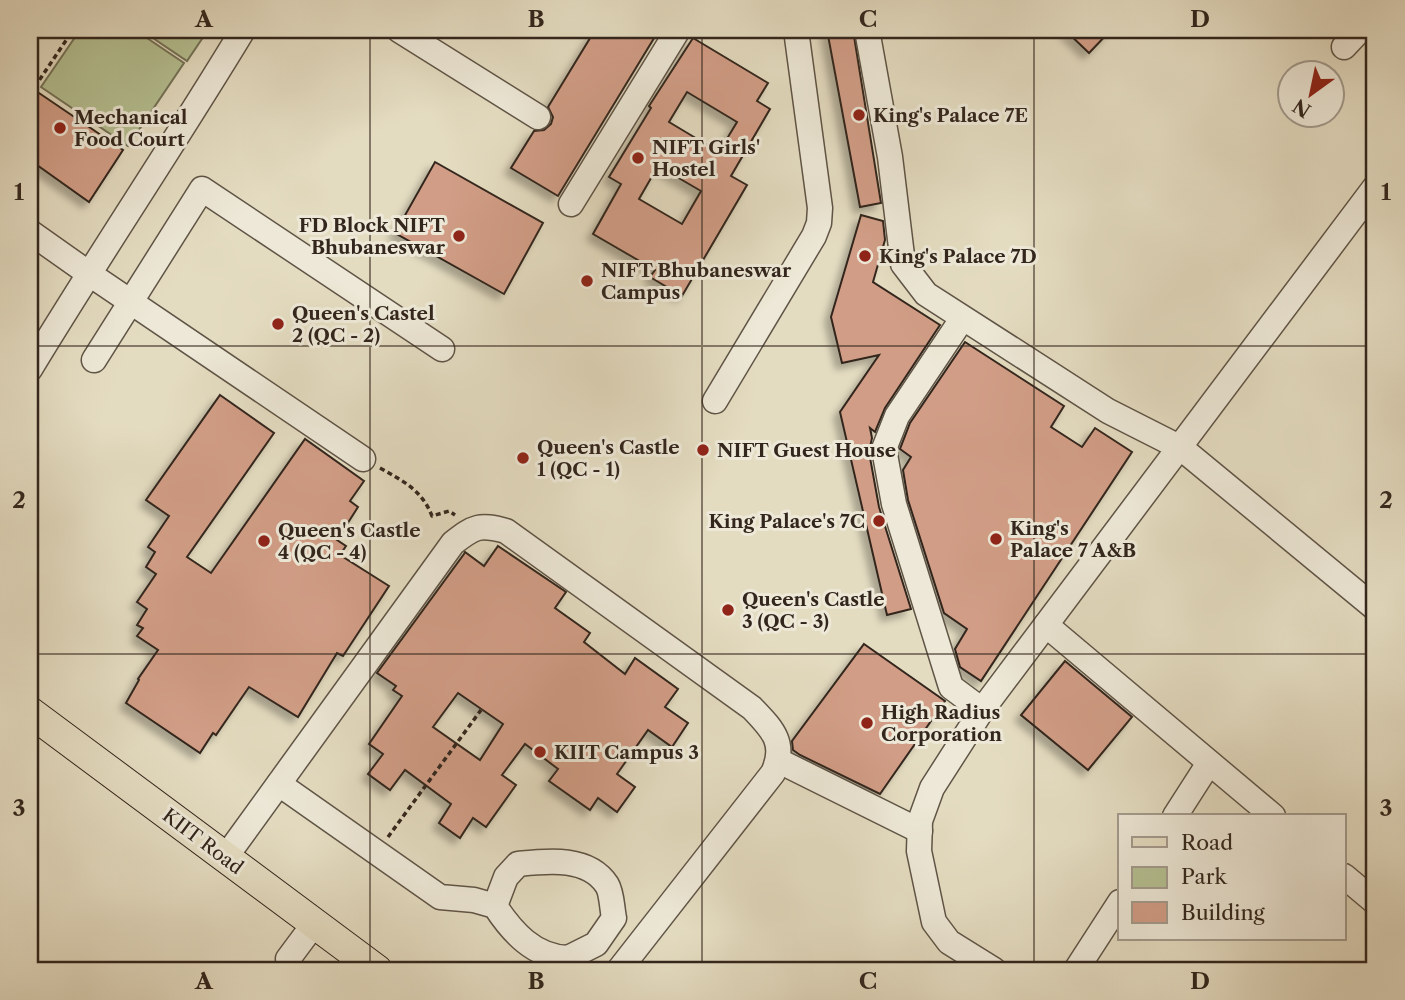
<svg xmlns="http://www.w3.org/2000/svg" width="1405" height="1000" viewBox="0 0 1405 1000" font-family="'Libre Caslon Text',serif">
	<defs>
		<filter id="shadow"><feDropShadow dx="-6" dy="6" stdDeviation="3.5" flood-color="#0004"/></filter>
	</defs>
	<rect width="100%" height="100%" fill="#e4dcc1"/>
	<filter id="stains"><feTurbulence type="fractalNoise" baseFrequency=".00286" numOctaves="4"/><feColorMatrix values="0 0 0 0 .2 0 0 0 0 .09 0 0 0 0 .02 0 0 0 .5 -.17"/></filter>
	<radialGradient id="worn" r=".72"><stop offset=".6" stop-color="#630" stop-opacity="0"/><stop offset="1" stop-color="#630" stop-opacity=".3"/></radialGradient>
	<g fill="#b5c092" stroke="#747358" stroke-width="2">
		<path d="M80,30H135L184,63L128,146L41,87Z"/>
		<path d="M141,30H208L187,61Z"/>
	</g>
	<g fill="#d19d86" stroke="#33261d" stroke-width="2" fill-rule="evenodd" filter="url(#shadow)">
		<path d="M595,30H659L558,196L511,168L534,131L544,130L551,124L553,117L548,107Z"/>
		<path d="M827,30H853L881,203L860,207Z"/>
		<path d="M1065,30H1111L1089,53Z"/>
		<path d="M693,38L768,83L757,101L770,109L731,176L747,185L682,296L650,277L655,270L593,234L621,184L609,177L651,108L649,106ZM687,92L737,122L719,152L669,122ZM658,166L701,191L682,224L639,199Z"/>
		<path d="M39,93L123,150L89,202L30,160V106Z"/>
		<path d="M435,162L543,223L504,294L395,233Z"/>
		<path d="M861,215L883,221L885,240L873,282L940,325L885,408L875,432L870,428L872,438L869,452L879,507L911,609L887,615L840,412L879,355L842,363L831,317Z"/>
		<path d="M965,342L1064,406L1051,427L1082,447L1095,428L1132,452L981,681L960,667L955,649L967,629L944,613L908,500L903,470L911,457L900,449L910,423Z"/>
		<path d="M220,395L274,433L187,557L211,573L305,439L364,481L350,501L358,507L337,540L346,546L340,555L389,586L343,656L337,653L298,717L249,687L216,735L213,733L200,753L126,703L139,680L138,679L158,650L137,636L143,628L137,625L147,609L137,602L156,574L146,567L155,552L148,547L169,516L146,500Z"/>
		<path d="M498,546L566,592L555,608L590,633L584,642L625,674L635,658L678,689L665,707L688,723L672,747L648,730L617,774L635,787L617,812L598,798L590,810L549,781L558,769L525,744L502,775L516,785L486,827L473,818L460,838L439,823L451,804L405,770L390,790L368,774L383,754L369,744L402,696L393,690L396,686L377,673L464,554L465,552L484,566ZM458,693L503,724L480,760L433,727Z"/>
		<path d="M864,644L945,701L880,794L800,755L793,750L792,741Z"/>
		<path d="M1065,661L1132,717L1088,770L1021,715Z"/>
	</g>
	<g fill="none" stroke-linecap="round" stroke-linejoin="round">
		<defs>
			<g id="minor">
				<path d="M399,30L538,117"/>
				<path d="M867,30L890,157L903,264L926,294L1108,411L1181,448L1375,608"/>
				<path d="M1344,47L1360,30"/>
				<path d="M571,204L678,30"/>
				<path d="M30,232L88,273L363,459"/>
				<path d="M962,319L897,416L884,449L894,504L951,687L982,710"/>
				<path d="M94,360L202,189L442,349"/>
				<path d="M30,369C99,255 174,144 243,30"/>
				<path d="M715,401L814,236L819,223L820,208L796,30"/>
				<path d="M1046,625L1273,816"/>
				<path d="M779,761L920,831"/>
				<path d="M279,784L440,897L474,900L495,906C512,932 534,957 568,958L572,970"/>
				<path d="M1175,816L1209,763"/>
				<path d="M225,858L453,543C475,526 479,524 506,531L752,708C772,729 787,743 773,773L619,970"/>
				<path d="M1344,876L1375,902"/>
				<path d="M495,906L506,877L518,864C547,861 588,856 607,885C612,893 612,909 614,918L596,944L568,958"/>
				<path d="M288,959L314,924"/>
				<path d="M994,970L949,942L934,922L919,851L920,821L932,788L982,710L1375,187"/>
				<path d="M1076,970L1120,902"/>
			</g>
			<path id="major" d="M30,712L377,970"/>
		</defs>
		<use href="#minor" stroke="#5f5446" stroke-width="27"/>
		<use href="#major" stroke="#33261d" stroke-width="32"/>
		<g stroke="#33261d" stroke-width="3.5" stroke-dasharray="5 3.5" stroke-linecap="butt">
			<path d="M30,94L73,30"/>
			<path d="M380,468C403,481 422,490 432,516L449,511L455,515"/>
			<path d="M388,837L481,710"/>
		</g>
		<use href="#minor" stroke="#ede8d7" stroke-width="24"/>
		<use href="#major" stroke="#e4dcc1" stroke-width="30"/>
	</g>
	<path fill="none" stroke="#33261d" stroke-width="2" stroke-opacity="0.55" d="M370,30V970M702,30V970M1034,30V970M30,346H1375M30,654H1375"/>
	<g fill="#8f2418" stroke="#ede8d7" stroke-width="2.5">
		<circle cx="859" cy="115" r="7"/>
		<circle cx="60" cy="128" r="7"/>
		<circle cx="638" cy="158" r="7"/>
		<circle cx="459" cy="236" r="7"/>
		<circle cx="865" cy="256" r="7"/>
		<circle cx="587" cy="281" r="7"/>
		<circle cx="278" cy="324" r="7"/>
		<circle cx="703" cy="450" r="7"/>
		<circle cx="523" cy="458" r="7"/>
		<circle cx="879" cy="521" r="7"/>
		<circle cx="996" cy="539" r="7"/>
		<circle cx="264" cy="541" r="7"/>
		<circle cx="728" cy="610" r="7"/>
		<circle cx="867" cy="723" r="7"/>
		<circle cx="540" cy="752" r="7"/>
	</g>
	<g text-anchor="middle" stroke-width="6" stroke-linejoin="round" paint-order="stroke">
		<g font-size="19" font-weight="bold" fill="#33261d" stroke="#ede8d7" text-anchor="start">
			<text x="873" y="122">King's Palace 7E</text>
			<text x="74" y="124">Mechanical<tspan x="74" dy="22">Food Court</tspan></text>
			<text x="652" y="154">NIFT Girls'<tspan x="652" dy="22">Hostel</tspan></text>
			<text x="445" y="232" text-anchor="end">FD Block NIFT<tspan x="445" dy="22">Bhubaneswar</tspan></text>
			<text x="879" y="263">King's Palace 7D</text>
			<text x="601" y="277">NIFT Bhubaneswar<tspan x="601" dy="22">Campus</tspan></text>
			<text x="292" y="320">Queen's Castel<tspan x="292" dy="22">2 (QC - 2)</tspan></text>
			<text x="537" y="454">Queen's Castle<tspan x="537" dy="22">1 (QC - 1)</tspan></text>
			<text x="717" y="457">NIFT Guest House</text>
			<text x="865" y="528" text-anchor="end">King Palace's 7C</text>
			<text x="1010" y="535">King's<tspan x="1010" dy="22">Palace 7 A&amp;B</tspan></text>
			<text x="278" y="537">Queen's Castle<tspan x="278" dy="22">4 (QC - 4)</tspan></text>
			<text x="742" y="606">Queen's Castle<tspan x="742" dy="22">3 (QC - 3)</tspan></text>
			<text x="881" y="719">High Radius<tspan x="881" dy="22">Corporation</tspan></text>
			<text x="554" y="759">KIIT Campus 3</text>
		</g>
		<g font-size="19" fill="#33261d" stroke="#ede8d7">
			<text transform="translate(203 841) rotate(37)" y="7">KIIT Road</text>
		</g>
	</g>
	<rect width="1405" height="1000" fill="none" stroke="#e4dcc1" stroke-width="77"/>
	<rect x="1118" y="814" width="228" height="126" fill="#ede8d7" stroke="#a39a8d" stroke-width="2"/>
	<rect x="1132" y="837" width="35" height="10" fill="#e4dcc1" stroke="#a39a8d" stroke-width="2"/>
	<text x="1181" y="850" font-size="21" fill="#33261d">Road</text>
	<rect x="1132" y="867" width="35" height="21" fill="#b5c092" stroke="#a39a8d" stroke-width="2"/>
	<text x="1181" y="884" font-size="21" fill="#33261d">Park</text>
	<rect x="1132" y="902" width="35" height="21" fill="#d19d86" stroke="#a39a8d" stroke-width="2"/>
	<text x="1181" y="920" font-size="21" fill="#33261d">Building</text>
	<g transform="translate(1311 94) rotate(213)"><circle r="33" fill="#ede8d7" stroke="#a39a8d" stroke-width="2"/>
	<path d="M0-5L12 26L0 18L-12 26Z" fill="#8f2418"/>
	<text y="-10" font-size="19" font-weight="bold" text-anchor="middle" fill="#33261d">N</text>
	</g>
	<rect x="38" y="38" width="1328" height="924" fill="none" stroke="#33261d" stroke-width="2.5"/>
	<g font-size="23" text-anchor="middle" font-weight="bold" fill="#33261d">
		<text x="204" y="27">A</text>
		<text x="536" y="27">B</text>
		<text x="868" y="27">C</text>
		<text x="1200" y="27">D</text>
		<text x="19" y="200">1</text>
		<text x="1386" y="200">1</text>
		<text x="19" y="508">2</text>
		<text x="1386" y="508">2</text>
		<text x="19" y="816">3</text>
		<text x="1386" y="816">3</text>
		<text x="204" y="989">A</text>
		<text x="536" y="989">B</text>
		<text x="868" y="989">C</text>
		<text x="1200" y="989">D</text>
	</g>
	<rect width="100%" height="100%" filter="url(#stains)"/>
	<rect width="100%" height="100%" fill="url(#worn)"/>
</svg>
